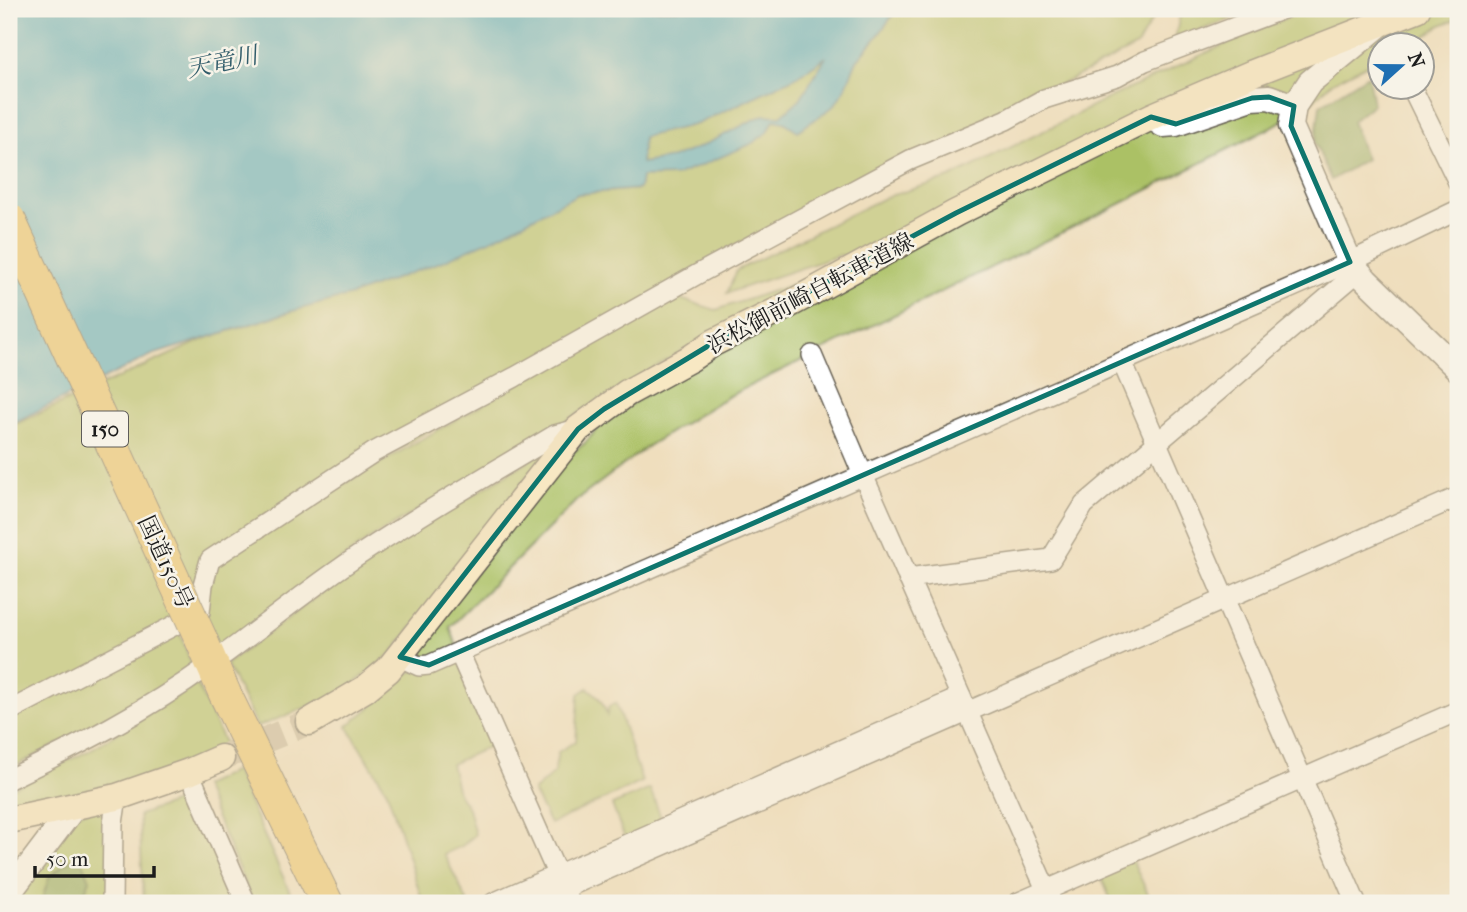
<svg xmlns="http://www.w3.org/2000/svg" width="1467" height="912" viewBox="0 0 1467 912" font-family="'IM FELL French Canon','Noto Serif JP',serif">
	<rect width="100%" height="100%" fill="#f7f3e8"/>
	<filter id="ink" filterUnits="userSpaceOnUse"><feTurbulence type="fractalNoise" baseFrequency=".0143" numOctaves="2"/><feDisplacementMap in="SourceGraphic" scale="14" xChannelSelector="R" yChannelSelector="G"/><feConvolveMatrix kernelMatrix="1 2 1 2 8 2 1 2 1" color-interpolation-filters="sRGB"/></filter>
	<filter id="wash" filterUnits="userSpaceOnUse"><feTurbulence type="fractalNoise" baseFrequency=".00686" numOctaves="4" result="noise"/><feDisplacementMap in="SourceGraphic" scale="28" xChannelSelector="R" yChannelSelector="G"/><feGaussianBlur stdDeviation="1.57" result="paint"/><feColorMatrix in="noise" values="0 0 0 0 0 0 0 0 0 0 0 0 0 0 0 0 0 1.4 0 .05"/><feComposite in="paint" operator="in"/></filter>
	<g filter="url(#wash)">
		<rect width="100%" height="100%" fill="#efdebd"/>
		<g fill="#abc165" stroke="#646e40" stroke-width="2">
			<path d="M901,9H1158L1137,46L885,174L731,248L260,532L671,296L716,310L821,275L684,350L370,539L216,650L177,626L193,668L94,726L9,769V427L207,338L397,278L578,194L639,189L643,136L697,124L796,77L827,56L857,60L877,37L895,12Z"/>
			<path d="M1181,9H1257L1175,40Z"/>
			<path d="M1310,9H1458V19L1441,25L1417,42L1408,45L1380,46L1379,58L1331,83L1310,104L1268,129L1114,207L727,397L648,446L577,500L450,627L459,652L499,742L451,764L458,793L468,808L475,835L462,846L444,854L468,903H423L387,791L347,726L388,693L406,674L429,665L419,644L565,458L585,443L602,423L856,258L840,255L727,293L737,270L886,197L950,178L1107,99L1251,32Z"/>
			<path d="M551,447L393,652L343,693L257,727L226,664L365,561Z"/>
			<path d="M197,684L227,749L133,782L9,808V789L88,751Z"/>
			<path d="M588,688C599,696 603,702 607,715L609,706L616,703L642,782L550,824L533,791L554,773L558,752L576,741L579,694Z"/>
			<path d="M235,771L295,903H253L203,786Z"/>
			<path d="M650,789L665,828L627,844L612,805Z"/>
			<path d="M190,797L238,903H144L139,815Z"/>
			<path d="M116,804L113,903H9L68,815Z"/>
			<path d="M1132,859L1152,903H1112L1100,874Z"/>
		</g>
		<g fill="#88a75a" stroke="#52623b" stroke-width="2">
			<path d="M1368,75L1373,104L1352,121L1366,159L1331,180L1315,143L1320,105Z"/>
			<path d="M71,859L83,862L90,880L85,891L71,903H41L49,877Z"/>
		</g>
		<path fill="#4cadcb" stroke="#346474" stroke-width="2" fill-rule="evenodd" d="M9,9H900L895,12L877,37L857,60L845,89L834,106L798,131L784,122L774,120L768,132L751,144L702,165L675,176L641,177L639,189L578,194L494,238L445,260L352,295L289,312L152,355L9,425ZM826,57L800,99L781,116L763,115L700,147L672,158L641,163L643,137L697,124L796,77Z"/>
	</g>
	<g filter="url(#ink)">
		<g fill="none" stroke-linecap="round" stroke-linejoin="round">
			<path stroke="#c5b79d" stroke-width="26" stroke-dasharray="26 13" stroke-linecap="butt" d="M221,758L309,722"/>
			<defs>
				<g id="minor">
					<path d="M1412,88L1458,182"/>
					<path d="M812,355L863,475L1052,903"/>
					<path d="M1122,362L1356,903"/>
					<path d="M908,578L1051,559L1084,505L1359,271"/>
					<path d="M459,652L570,903"/>
					<path d="M400,657L419,666L429,665L1350,262L1458,210"/>
					<path d="M9,711L200,612L203,585L210,560L374,452L515,377L698,274L910,160L1006,120L1044,99L1117,76L1145,61L1283,9"/>
					<path d="M189,772L246,903"/>
					<path d="M9,779C77,746 145,712 207,667C256,632 302,594 352,560C418,515 487,476 555,435L578,429"/>
					<path d="M112,903L113,823L117,797"/>
					<path d="M493,903L961,697"/>
					<path d="M531,903L1458,497"/>
					<path d="M1017,903L1458,711"/>
				</g>
				<g id="tertiary">
					<path d="M1377,27L1310,82L1294,106L1291,126L1350,262L1366,280L1458,369"/>
					<path d="M1151,117L1163,125L1176,124L1252,98L1269,97L1294,106"/>
					<path d="M9,893L75,806"/>
				</g>
				<g id="secondary">
					<path d="M309,722L365,689L388,670L578,429L627,393L691,358L713,343L779,310L956,213L1153,116L1253,73L1417,9"/>
					<path d="M9,820L117,797L189,772L221,758"/>
				</g>
				<path id="trunk" d="M201,639L225,694L327,903"/>
			</defs>
			<use href="#minor" stroke="#666054" stroke-width="22"/>
			<use href="#tertiary" stroke="#666054" stroke-width="27"/>
			<use href="#secondary" stroke="#666054" stroke-width="29"/>
			<use href="#trunk" stroke="#666054" stroke-width="34"/>
			<use href="#minor" stroke="#fff" stroke-width="19"/>
			<use href="#tertiary" stroke="#fff" stroke-width="24"/>
			<use href="#secondary" stroke="#f8e8c3" stroke-width="26"/>
			<use href="#trunk" stroke="#edc569" stroke-width="32"/>
			<defs>
				<path id="trunk-bridge" d="M9,219L201,639"/>
			</defs>
			<use href="#trunk-bridge" stroke="#666054" stroke-width="34" stroke-linecap="butt"/>
			<use href="#trunk-bridge" stroke="#edc569" stroke-width="32"/>
		</g>
	</g>
	<path d="M0 0H1467V912H0ZM1269,97L1294,106L1291,126L1350,262L429,665L400,657L578,429L604,409L713,343L956,213L1151,117L1176,124L1252,98Z" fill="#efdebd" fill-opacity=".55" fill-rule="evenodd"/>
	<path fill="none" stroke="#0f766e" stroke-width="5" stroke-linejoin="round" d="M1269,97L1294,106L1291,126L1350,262L429,665L400,657L578,429L604,409L713,343L956,213L1151,117L1176,124L1252,98Z"/>
	<g text-anchor="middle" stroke-width="5" stroke-linejoin="round" paint-order="stroke">
		<rect fill="#f7f3e8" stroke="#5e5c59" stroke-width="2" x="82" y="411.5" width="46" height="35" rx="5"/>
		<g font-size="21" font-weight="bold" fill="#1c1c1c">
			<text x="105" y="436">150</text>
		</g>
		<g font-size="23" fill="#1c1c1c" stroke="#f7f3e8">
			<text transform="translate(810 293) rotate(-28)" y="8">浜松御前崎自転車道線</text>
			<text transform="translate(166 562) rotate(65)" y="8">国道150号</text>
		</g>
		<g font-size="24" font-style="italic" fill="#325d6b" stroke="#f7f3e8">
			<text transform="translate(222 62) rotate(-12)" y="8">天竜川</text>
		</g>
	</g>
	<rect width="1467" height="912" fill="none" stroke="#f7f3e8" stroke-width="35"/>
	<g transform="translate(1401 66) rotate(69)"><circle r="33" fill="#f7f3e8" stroke="#9f9d96" stroke-width="2"/>
	<path d="M0-5L12 26L0 18L-12 26Z" fill="#1f6fb2"/>
	<text y="-10" font-size="19" font-weight="bold" text-anchor="middle" fill="#1c1c1c">N</text>
	</g>
	<path d="M35 866v10h119v-10" fill="none" stroke="#1c1c1c" stroke-width="3.5"/>
	<text x="46" y="866" font-size="21" fill="#1c1c1c" stroke="#f7f3e8" stroke-width="5" paint-order="stroke">50 m</text>
</svg>
